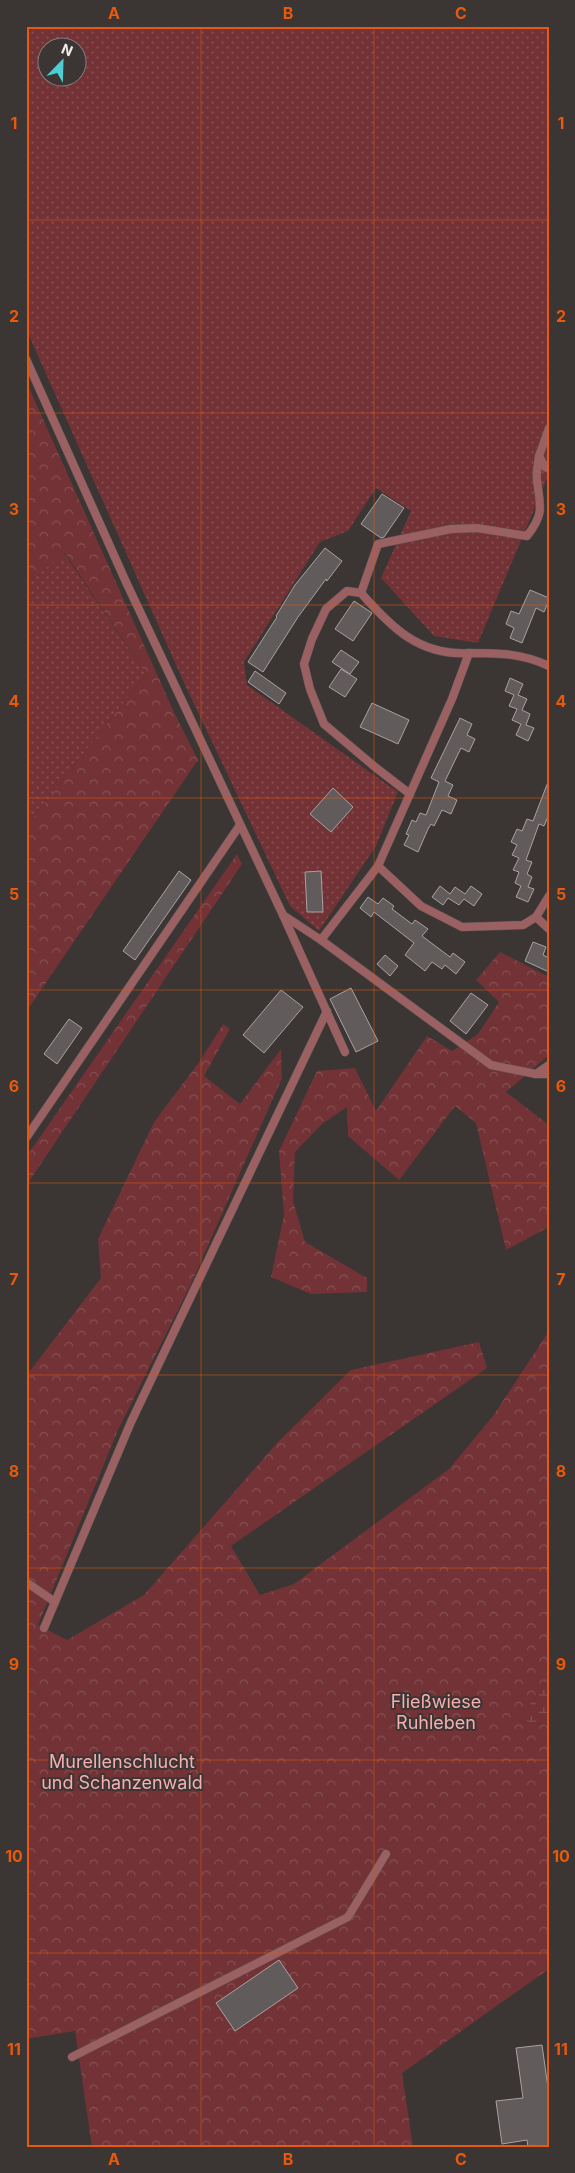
<svg xmlns="http://www.w3.org/2000/svg" width="575" height="2173" viewBox="0 0 575 2173" font-family="Inter,sans-serif">
	<defs>
		<pattern id="green-dots" width="8" height="8" patternUnits="userSpaceOnUse" patternTransform="scale(1.25)"><rect width="8" height="8" fill="#723236"/><path d="M2 2h.1M6 6h.1" fill="none" stroke="#865053" stroke-width="1.8" stroke-linecap="round"/></pattern>
		<pattern id="forest-crowns" width="20" height="18" patternUnits="userSpaceOnUse" patternTransform="scale(1.25)"><rect width="20" height="18" fill="#723236"/><path d="M2 6a3 3 0 1 1 6 0M12 15a3 3 0 1 1 6 0" fill="none" stroke="#865053"/></pattern>
		<pattern id="wetland-marsh" width="20" height="14" patternUnits="userSpaceOnUse" patternTransform="scale(1.25)"><rect width="20" height="14" fill="#723236"/><path d="M1 5h8M5 5V1M11 12h8M15 12V8" fill="none" stroke="#865053"/></pattern>
	</defs>
	<rect width="100%" height="100%" fill="#3b3534"/>
	<g fill="url(#green-dots)" fill-rule="evenodd">
		<path d="M26,26H549V474L478,643L434,636L381,578L411,511L376,488L348,531L320,542L244,662L247,685L398,792L376,846L319,931L290,906L185,685L26,329ZM48,48H78V78H48Z"/>
		<path d="M64,553L146,674L26,827V584Z"/>
	</g>
	<g fill="url(#forest-crowns)">
		<path d="M26,381L174,712L198,760L26,1012V827L146,674L65,553L26,584Z"/>
		<path d="M237,854L242,864L26,1186V1157Z"/>
		<path d="M500,952L549,977V1055L506,1092L549,1125V1227L506,1250L476,1123L455,1106L399,1180L348,1136L347,1107L322,1124L295,1152L293,1201L305,1242L367,1278V1292L311,1294L271,1277L284,1215L279,1151L317,1071L355,1068L376,1111L427,1036L452,1051L478,1034L499,1002L476,980Z"/>
		<path d="M223,1024L230,1029L204,1076L240,1104L281,1049L282,1078L191,1284L118,1430L38,1625L67,1640L144,1595L278,1442L351,1370L479,1342L487,1368L231,1546L260,1595L294,1584L449,1469L493,1416L549,1331V1679L518,1720L549,1725V1969L402,2073L413,2147H92L75,2031L26,2039V1376L101,1278L98,1239L154,1122L200,1061Z"/>
	</g>
	<path fill="url(#wetland-marsh)" d="M549,1679V1725L518,1720Z"/>
	<g fill="#625b5b" stroke="#aaa2a2">
		<path d="M382,494L404,508L384,537L381,538L361,524Z"/>
		<path d="M325,548L342,561L327,581L326,579L298,617L263,672L248,662L277,617L276,616L295,585Z"/>
		<path d="M530,590L549,598V600L544,612L536,608L522,643L510,638L514,628L506,624L511,611L519,614Z"/>
		<path d="M354,601L372,613L353,641L335,629Z"/>
		<path d="M341,650L359,662L350,674L332,662Z"/>
		<path d="M341,669L357,679L345,697L329,687Z"/>
		<path d="M255,671L286,693L279,704L248,682Z"/>
		<path d="M510,678L523,684L518,695L527,699L522,710L530,714L526,725L534,728L528,741L516,735L521,724L512,720L517,709L509,706L514,695L505,691Z"/>
		<path d="M372,703L409,720L398,744L360,727Z"/>
		<path d="M460,718L472,724L467,735L475,739L469,752L461,748L445,781L453,785L448,796L457,800L451,814L442,810L434,826L431,824L428,829L418,852L404,845L409,835L406,834L412,820L416,822L420,813L426,815L439,782L431,778Z"/>
		<path d="M548,782L549,814L544,826L539,824L526,860L532,862L527,874L532,877L528,887L534,889L528,902L516,897L521,886L515,883L519,872L513,870L519,858L512,855L517,845L511,842L517,829L522,831L527,819L533,821Z"/>
		<path d="M333,788L353,807L331,832L310,814Z"/>
		<path d="M179,871L191,880L135,960L123,951Z"/>
		<path d="M321,871L323,912H307L305,872Z"/>
		<path d="M440,886L450,894L455,887L465,894L471,886L482,894L474,906L464,899L459,905L448,898L443,905L432,897Z"/>
		<path d="M368,897L378,904L383,898L394,906L392,909L412,924L415,920L428,929L422,936L450,957L453,953L465,962L456,974L445,965L442,969L432,962L425,971L405,955L414,943L374,912L371,917L360,908Z"/>
		<path d="M533,942L546,947L543,955L549,958V972L525,961Z"/>
		<path d="M385,955L398,966L390,976L377,964Z"/>
		<path d="M351,988L378,1041L356,1052L330,999Z"/>
		<path d="M281,990L303,1007L264,1053L243,1035Z"/>
		<path d="M471,993L488,1005L466,1034L450,1021Z"/>
		<path d="M69,1019L82,1028L57,1064L44,1054Z"/>
		<path d="M279,1960L298,1988L235,2031L216,2003Z"/>
		<path d="M542,2045L549,2095V2147H528L527,2140L502,2144L496,2101L523,2098L516,2048Z"/>
	</g>
	<g fill="none" stroke-linecap="round" stroke-linejoin="round">
		<defs>
			<g id="service">
				<path d="M26,359L126,582L283,915L321,940L491,1065L536,1074L549,1065"/>
				<path d="M549,428L539,456L545,467L549,469"/>
				<path d="M361,593L378,544L451,529L477,528L527,536C545,513 540,507 537,480C536,473 538,464 539,456"/>
				<path d="M410,794L375,767L324,724L310,689L304,664L312,639L326,609L347,591L361,593C391,627 419,656 469,653"/>
				<path d="M378,866L421,906L462,927L523,925L536,917L549,896"/>
				<path d="M283,915L345,1052"/>
				<path d="M536,917L549,929"/>
				<path d="M321,940L378,866L452,699L469,653C499,653 521,653 549,666"/>
				<path d="M536,1074H549"/>
				<path d="M26,1138L240,825"/>
				<path d="M26,1582L55,1602"/>
				<path d="M44,1628L131,1422L327,1011"/>
				<path d="M72,2057L348,1917L386,1854"/>
			</g>
		</defs>
		<use href="#service" stroke="#585251" stroke-width="9"/>
		<use href="#service" stroke="#9b6062" stroke-width="8"/>
	</g>
	<path fill="none" stroke="#e8590c" stroke-width="1" stroke-opacity="0.55" d="M201,26V2147M374,26V2147M26,220H549M26,413H549M26,605H549M26,798H549M26,990H549M26,1183H549M26,1375H549M26,1568H549M26,1760H549M26,1953H549"/>
	<g text-anchor="middle" stroke-width="4" stroke-linejoin="round" paint-order="stroke">
		<g font-size="18" fill="#f6afb0" stroke="#3b3534">
			<text x="436" y="1708">Fließwiese<tspan x="436" dy="21">Ruhleben</tspan></text>
			<text x="122" y="1768">Murellenschlucht<tspan x="122" dy="21">und Schanzenwald</tspan></text>
		</g>
	</g>
	<rect width="575" height="2173" fill="none" stroke="#3b3534" stroke-width="55"/>
	<g transform="translate(62 62) rotate(23)"><circle r="24" fill="#3b3534" stroke="#837e7d"/>
	<path d="M0-4L9 19L0 12L-9 19Z" fill="#51ccd1"/>
	<text y="-8" font-size="14" font-weight="bold" text-anchor="middle" fill="#efebeb">N</text>
	</g>
	<rect x="28" y="28" width="520" height="2118" fill="none" stroke="#e8590c" stroke-width="2"/>
	<g font-size="16" text-anchor="middle" font-weight="bold" fill="#e8590c">
		<text x="114" y="19">A</text>
		<text x="288" y="19">B</text>
		<text x="461" y="19">C</text>
		<text x="14" y="129">1</text>
		<text x="561" y="129">1</text>
		<text x="14" y="322">2</text>
		<text x="561" y="322">2</text>
		<text x="14" y="515">3</text>
		<text x="561" y="515">3</text>
		<text x="14" y="707">4</text>
		<text x="561" y="707">4</text>
		<text x="14" y="900">5</text>
		<text x="561" y="900">5</text>
		<text x="14" y="1092">6</text>
		<text x="561" y="1092">6</text>
		<text x="14" y="1285">7</text>
		<text x="561" y="1285">7</text>
		<text x="14" y="1477">8</text>
		<text x="561" y="1477">8</text>
		<text x="14" y="1670">9</text>
		<text x="561" y="1670">9</text>
		<text x="14" y="1862">10</text>
		<text x="561" y="1862">10</text>
		<text x="14" y="2055">11</text>
		<text x="561" y="2055">11</text>
		<text x="114" y="2165">A</text>
		<text x="288" y="2165">B</text>
		<text x="461" y="2165">C</text>
	</g>
</svg>
